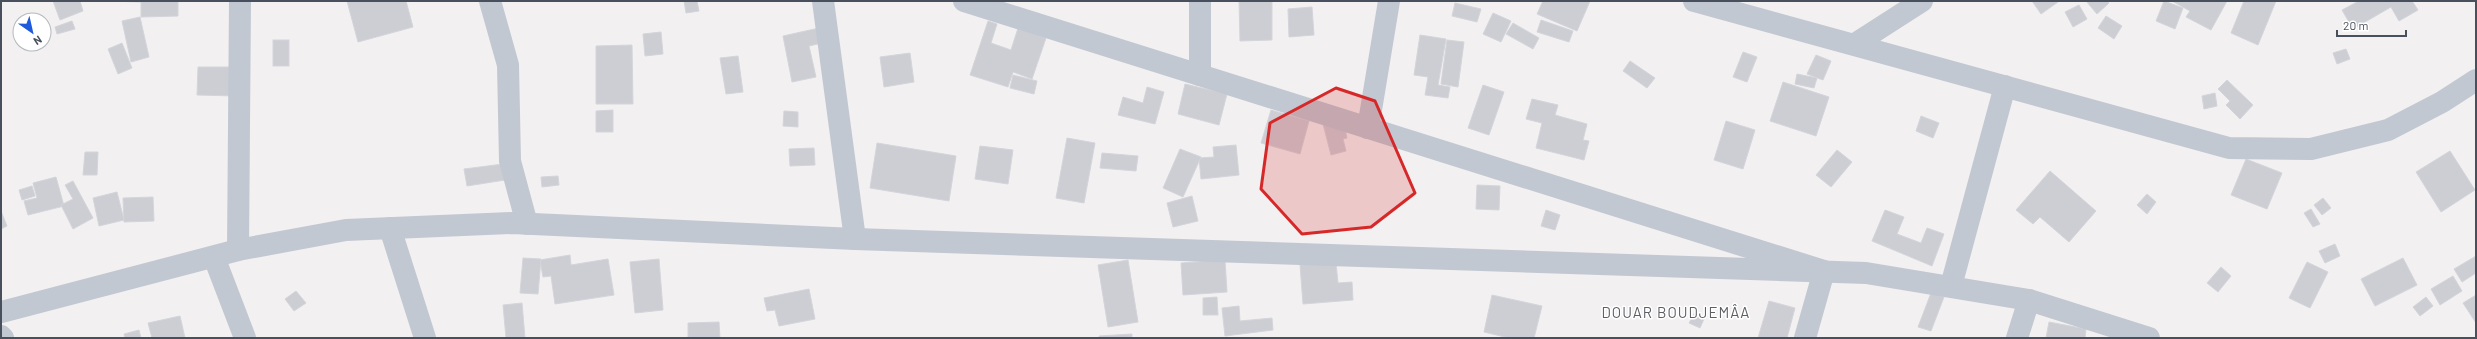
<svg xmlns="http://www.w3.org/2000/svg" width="2477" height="339" viewBox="0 0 2477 339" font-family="Barlow,sans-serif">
	<rect width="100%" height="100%" fill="#f2f0f0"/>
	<g fill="#cdced4" stroke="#d4d5db">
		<path d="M53,1H80L83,11L60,20Z"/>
		<path d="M109,1H178V16L141,17V2Z"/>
		<path d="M347,1H406L413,27L358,42Z"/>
		<path d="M684,1H697L699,11L686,13Z"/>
		<path d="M1239,1H1272V40L1240,41Z"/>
		<path d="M1543,1H1590L1577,31L1537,14Z"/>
		<path d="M2032,1H2058V2L2041,14Z"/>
		<path d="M2086,1H2107L2109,3L2097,14Z"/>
		<path d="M2164,1L2183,8L2175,29L2156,21Z"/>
		<path d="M2172,1H2227L2211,30L2186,17L2190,11Z"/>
		<path d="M2244,1H2276L2258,45L2231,33Z"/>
		<path d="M2359,1H2412L2418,10L2399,21L2391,7L2353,29L2342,10Z"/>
		<path d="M1455,3L1481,9L1477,22L1452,16Z"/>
		<path d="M2079,5L2087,19L2073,27L2065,12Z"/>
		<path d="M1312,7L1314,35L1289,37L1288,9Z"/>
		<path d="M1493,13L1511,21L1501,42L1483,34Z"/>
		<path d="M2106,16L2122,26L2114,39L2098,28Z"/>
		<path d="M140,17L149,57L131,62L122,21Z"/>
		<path d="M1541,20L1573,31L1569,42L1537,32Z"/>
		<path d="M72,21L75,29L57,34L55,27Z"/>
		<path d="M988,21L997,24L991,43L1011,50L1018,28L1046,38L1032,79L1013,72L1008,87L970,75Z"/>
		<path d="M1513,23L1539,38L1533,49L1506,34Z"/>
		<path d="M819,28L822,43L809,46L816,77L792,82L783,36Z"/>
		<path d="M661,32L663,54L645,56L643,34Z"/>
		<path d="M1420,35L1446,39L1438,85L1450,87L1448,98L1425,95L1428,77L1414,75Z"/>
		<rect x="273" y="40" width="16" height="26"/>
		<path d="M1447,40L1464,42L1458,87L1441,84Z"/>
		<path d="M122,43L132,68L118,74L108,49Z"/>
		<path d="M632,45L633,104H596V46Z"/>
		<path d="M2346,49L2350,59L2337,64L2333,53Z"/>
		<path d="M1743,52L1757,57L1747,82L1733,77Z"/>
		<path d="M910,53L914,82L884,87L880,57Z"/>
		<path d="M1816,55L1831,61L1823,80L1807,74Z"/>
		<path d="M738,56L743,92L726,94L720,58Z"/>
		<path d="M1630,61L1655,78L1647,88L1623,71Z"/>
		<path d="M198,67H238L237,96L197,95Z"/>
		<path d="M1797,74L1817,78L1814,88L1795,84Z"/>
		<path d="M1013,75L1037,81L1034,94L1010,88Z"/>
		<path d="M2227,80L2253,105L2240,119L2226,105L2230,101L2218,89Z"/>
		<path d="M1783,82L1829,97L1816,136L1770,121Z"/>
		<path d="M1185,84L1227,94L1219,125L1178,114Z"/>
		<path d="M1483,85L1504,92L1489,135L1468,128Z"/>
		<path d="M1147,87L1164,92L1155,124L1118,115L1123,97L1143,103Z"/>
		<path d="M2215,93L2217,106L2204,109L2202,96Z"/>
		<path d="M1532,99L1558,105L1555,115L1587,124L1583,140L1589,141L1584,160L1536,148L1542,123L1526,119Z"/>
		<path d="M613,110V132H596V111Z"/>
		<path d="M1271,110L1309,121L1300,154L1261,143Z"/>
		<path d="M784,111L798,112V127L783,126Z"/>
		<path d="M1921,116L1939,123L1933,138L1916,131Z"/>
		<path d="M1343,119L1347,138L1343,139L1346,151L1331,155L1323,124Z"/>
		<path d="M1726,121L1755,130L1743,169L1714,160Z"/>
		<path d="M1067,138L1095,143L1084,203L1056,198Z"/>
		<path d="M877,143L956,156L949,201L870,188Z"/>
		<path d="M1236,145L1239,175L1201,179L1199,158L1214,157L1213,147Z"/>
		<path d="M980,146L1013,150L1008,184L975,179Z"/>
		<path d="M814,148L815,165L790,166L789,149Z"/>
		<path d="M1180,149L1201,157L1183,197L1163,188Z"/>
		<path d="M1837,150L1852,162L1831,187L1816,175Z"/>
		<path d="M2450,151L2475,190L2441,212L2416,172Z"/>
		<path d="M85,152H98L97,175H83Z"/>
		<path d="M1102,153L1138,156L1136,171L1100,168Z"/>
		<path d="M2246,159L2282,173L2267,209L2231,195Z"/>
		<path d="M503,164L505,180L467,186L464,169Z"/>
		<path d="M2050,171L2096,211L2069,242L2040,217L2033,224L2016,210Z"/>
		<path d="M558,176L559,185L542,187L541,177Z"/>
		<path d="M56,177L64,206L28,215L24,201L37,198L33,183Z"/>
		<path d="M73,181L93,218L73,229L61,205L73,199L65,185Z"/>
		<path d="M1477,185L1500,186L1499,210L1476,209Z"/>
		<path d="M32,186L35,196L22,200L19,190Z"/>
		<path d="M117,192L124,220L99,226L93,198Z"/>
		<path d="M2147,194L2156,202L2147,214L2137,205Z"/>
		<path d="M1192,196L1198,221L1173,227L1167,203Z"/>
		<path d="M153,197L154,221L124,222L123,198Z"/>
		<path d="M2323,198L2331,208L2322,215L2314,205Z"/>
		<path d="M2311,209L2320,224L2313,227L2304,213Z"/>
		<path d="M1546,210L1560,215L1555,230L1541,226Z"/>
		<path d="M1885,210L1904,217L1897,234L1921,243L1927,228L1944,234L1932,266L1872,241Z"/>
		<path d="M1,211L7,226L1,229Z"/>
		<path d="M2335,244L2340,256L2325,263L2319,251Z"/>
		<path d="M570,255L571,265L608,259L614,295L555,304L551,276L543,277L540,260Z"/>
		<path d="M2476,256V273L2462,282L2454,269Z"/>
		<path d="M523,258L541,259L538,294L520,293Z"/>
		<path d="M2403,258L2417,285L2375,306L2361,279Z"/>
		<path d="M659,259L663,310L635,313L630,262Z"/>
		<path d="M1128,260L1138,322L1108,327L1098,265Z"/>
		<path d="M1225,260L1227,292L1183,295L1181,263Z"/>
		<path d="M2307,262L2328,272L2310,308L2289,298Z"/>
		<path d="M1336,263L1338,283L1352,282L1353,300L1303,304L1300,265Z"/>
		<path d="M2221,267L2231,276L2218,292L2207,283Z"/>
		<path d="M2453,276L2462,291L2440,305L2431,289Z"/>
		<path d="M809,289L815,319L779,326L775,310L767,311L764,298Z"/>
		<path d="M296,291L306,303L294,311L285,299Z"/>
		<path d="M1931,293L1944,297L1931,331L1918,327Z"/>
		<path d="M1492,295L1542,306L1534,338H1509L1484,332Z"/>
		<path d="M2476,295V323L2463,303Z"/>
		<path d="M1217,297L1218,315H1203V298Z"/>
		<path d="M2426,297L2433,306L2420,316L2413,307Z"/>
		<path d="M1769,301L1795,308L1787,338H1758Z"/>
		<path d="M522,303L525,338H506L503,305Z"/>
		<path d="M1239,306L1240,321L1272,318L1273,330L1225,336L1222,308Z"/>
		<path d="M1694,314L1704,319L1700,328L1689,323Z"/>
		<path d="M180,316L185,338H152L148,323Z"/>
		<path d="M719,322L720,338H688V323Z"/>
		<path d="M2049,322L2086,329L2085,338H2046Z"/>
		<path d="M139,330L141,338H125L124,334Z"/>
		<path d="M1132,334V338H1099V336Z"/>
	</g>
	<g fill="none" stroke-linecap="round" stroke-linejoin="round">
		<g stroke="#c1c8d1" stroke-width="22">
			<path d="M490,1L508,65L510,161L527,224"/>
			<path d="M823,1L855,239"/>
			<path d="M964,1L1824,271L1805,338"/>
			<path d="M1200,1V75"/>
			<path d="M1694,1L2229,148L2311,149L2388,130L2442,102L2476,80"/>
			<path d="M1855,44L1922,1"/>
			<path d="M1368,128L1389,1"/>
			<path d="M390,228L425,338"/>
			<path d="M238,250L240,1"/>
			<path d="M214,257L245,338"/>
			<path d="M1951,286L2005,86"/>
			<path d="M1,336L3,338"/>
			<path d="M2017,338L2029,300"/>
		</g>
		<path stroke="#c1c8d1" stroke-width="22" d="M1,312L238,250L346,230L512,223L855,239L1866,273L2029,300L2149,338"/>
	</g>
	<path fill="#d62828" fill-opacity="0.2" stroke="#d62828" stroke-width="3" stroke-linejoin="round" d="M1336,88L1375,101L1415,193L1371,227L1302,234L1261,189L1270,123Z"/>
	<g text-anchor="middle" stroke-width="3" stroke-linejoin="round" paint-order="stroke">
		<g font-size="15" letter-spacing="1" fill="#5c5f64" stroke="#fff">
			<text x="1676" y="318">DOUAR BOUDJEMÂA</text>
		</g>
	</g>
	<rect width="2477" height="339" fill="none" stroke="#48505d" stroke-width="4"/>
	<g transform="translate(32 32) rotate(146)"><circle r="19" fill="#ffffff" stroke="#b6b9be"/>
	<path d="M0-3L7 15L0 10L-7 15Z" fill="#205adc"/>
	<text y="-6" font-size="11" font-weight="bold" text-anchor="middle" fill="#48505d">N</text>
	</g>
	<path d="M2337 30v6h69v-6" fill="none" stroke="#48505d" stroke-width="2"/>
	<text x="2343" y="30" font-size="12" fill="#48505d" stroke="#ffffff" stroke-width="3" paint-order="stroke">20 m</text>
</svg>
